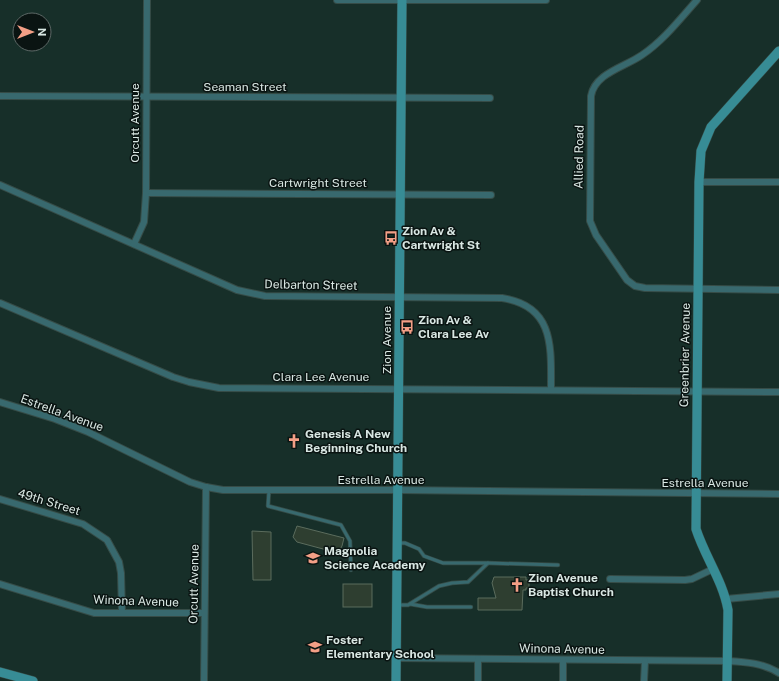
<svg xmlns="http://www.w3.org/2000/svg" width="779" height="681" viewBox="0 0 779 681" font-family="'Public Sans',sans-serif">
	<rect width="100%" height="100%" fill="#172f29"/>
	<g fill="#2e3e30" stroke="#5b6c5d">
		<path d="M297,526L344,538L342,546L338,553L297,542L293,537Z"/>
		<path d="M252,531L271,532V580H253Z"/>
		<path d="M494,577H526V580H529V588H526V590H523L522,610H478V598H496L492,583Z"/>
		<rect x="343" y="584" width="29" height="23"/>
	</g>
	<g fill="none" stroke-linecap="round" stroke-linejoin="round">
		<defs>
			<g id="lane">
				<path d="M269,490L268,506L341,525L350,541L351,570"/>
				<path d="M398,543H405L419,549L424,556L443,563H488L468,582L452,583L439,586L408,605H399"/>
				<path d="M488,563L558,565"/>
				<path d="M410,604L427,607H471"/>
			</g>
			<g id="street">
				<path d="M337,0H546"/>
				<path d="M697,0C680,19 664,40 642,55C625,67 595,73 591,96L590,221L596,235L627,280L635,286L645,288L779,290"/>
				<path d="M0,96L490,98"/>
				<path d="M699,182H779"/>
				<path d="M0,185L237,290L265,296L502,298C555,306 551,348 551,390"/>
				<path d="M146,193L491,195"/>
				<path d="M134,244L144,222L146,193L147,0"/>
				<path d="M0,303L173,377L189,382L219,388L779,392"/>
				<path d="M0,402L55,419L88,432L190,482L206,487L223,490H398L779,494"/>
				<path d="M0,499L83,524L107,540L119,562L121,573L122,613"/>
				<path d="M610,579L685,580L692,579L713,569"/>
				<path d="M0,584L94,613H204"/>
				<path d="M726,599L779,594"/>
				<path d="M396,658L728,661C746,662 763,663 779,673"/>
				<path d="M478,659V681"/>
				<path d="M204,681L206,487"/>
				<path d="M563,681V660"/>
				<path d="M644,681L645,661"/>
			</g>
			<g id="secondary">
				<path d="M0,672L33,681"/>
				<path d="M396,681L402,0"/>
				<path d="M727,681L728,610C723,581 705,557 696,529L699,182L701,151L711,127L779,51"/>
			</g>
		</defs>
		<use href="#lane" stroke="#364c47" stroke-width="4.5"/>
		<use href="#street" stroke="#364c47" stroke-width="8"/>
		<use href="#secondary" stroke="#364c47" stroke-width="10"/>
		<use href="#lane" stroke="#38696e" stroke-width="3"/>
		<use href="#street" stroke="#38696e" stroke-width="6"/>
		<use href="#secondary" stroke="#378c95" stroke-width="9"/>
	</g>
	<defs>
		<symbol id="bus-bare" viewBox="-9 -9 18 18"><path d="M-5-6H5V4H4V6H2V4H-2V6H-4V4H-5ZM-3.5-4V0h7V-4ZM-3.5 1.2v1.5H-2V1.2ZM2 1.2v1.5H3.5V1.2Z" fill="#f39f86" stroke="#0a1412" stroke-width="2.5" paint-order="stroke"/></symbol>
		<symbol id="church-bare" viewBox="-9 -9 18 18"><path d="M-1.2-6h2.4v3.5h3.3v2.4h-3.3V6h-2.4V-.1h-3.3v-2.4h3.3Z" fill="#f39f86" stroke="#0a1412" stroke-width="2.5" paint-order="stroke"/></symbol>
		<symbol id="school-bare" viewBox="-9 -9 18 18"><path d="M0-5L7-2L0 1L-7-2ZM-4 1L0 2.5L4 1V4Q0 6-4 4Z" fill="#f39f86" stroke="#0a1412" stroke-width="2.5" paint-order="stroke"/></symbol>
	</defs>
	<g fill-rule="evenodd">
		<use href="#bus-bare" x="381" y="228" width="20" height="20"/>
		<use href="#bus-bare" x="397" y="317" width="20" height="20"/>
		<use href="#church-bare" x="284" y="431" width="20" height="20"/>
		<use href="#school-bare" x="303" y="548" width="20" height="20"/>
		<use href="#church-bare" x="507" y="575" width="20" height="20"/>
		<use href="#school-bare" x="305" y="637" width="20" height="20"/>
	</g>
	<g text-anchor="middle" stroke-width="3" stroke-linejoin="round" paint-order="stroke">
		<g font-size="12" fill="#d9e7e3" stroke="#0a1412">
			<text x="245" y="91">Seaman Street</text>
			<text transform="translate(135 123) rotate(-90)" y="4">Orcutt Avenue</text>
			<text transform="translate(579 157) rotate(-89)" y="4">Allied Road</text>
			<text x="318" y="187">Cartwright Street</text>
			<text transform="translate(311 285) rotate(1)" y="4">Delbarton Street</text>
			<text transform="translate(387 340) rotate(-90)" y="4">Zion Avenue</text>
			<text transform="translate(685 355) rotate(-89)" y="4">Greenbrier Avenue</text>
			<text x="321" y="381">Clara Lee Avenue</text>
			<text transform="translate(62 413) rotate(20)" y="4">Estrella Avenue</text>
			<text x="381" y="484">Estrella Avenue</text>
			<text x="705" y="487">Estrella Avenue</text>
			<text transform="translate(49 502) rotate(17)" y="4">49th Street</text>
			<text transform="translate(194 584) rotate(-89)" y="4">Orcutt Avenue</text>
			<text transform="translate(136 601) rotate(2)" y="4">Winona Avenue</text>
			<text transform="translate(562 649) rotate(1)" y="4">Winona Avenue</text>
		</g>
		<g font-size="12" font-weight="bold" fill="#d9e7e3" stroke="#0a1412" text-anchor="start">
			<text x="402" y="235">Zion Av &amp;<tspan x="402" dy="14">Cartwright St</tspan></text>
			<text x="418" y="324">Zion Av &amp;<tspan x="418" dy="14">Clara Lee Av</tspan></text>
			<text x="305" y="438">Genesis A New<tspan x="305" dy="14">Beginning Church</tspan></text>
			<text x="324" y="555">Magnolia<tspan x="324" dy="14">Science Academy</tspan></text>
			<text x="528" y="582">Zion Avenue<tspan x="528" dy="14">Baptist Church</tspan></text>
			<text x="326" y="644">Foster<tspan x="326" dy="14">Elementary School</tspan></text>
		</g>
	</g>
	<g transform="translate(32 32) rotate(90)"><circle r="19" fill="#0a1412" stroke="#5d6866"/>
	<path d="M0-3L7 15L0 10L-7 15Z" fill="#f39f86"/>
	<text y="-6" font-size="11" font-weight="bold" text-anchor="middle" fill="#d9e7e3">N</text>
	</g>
</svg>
